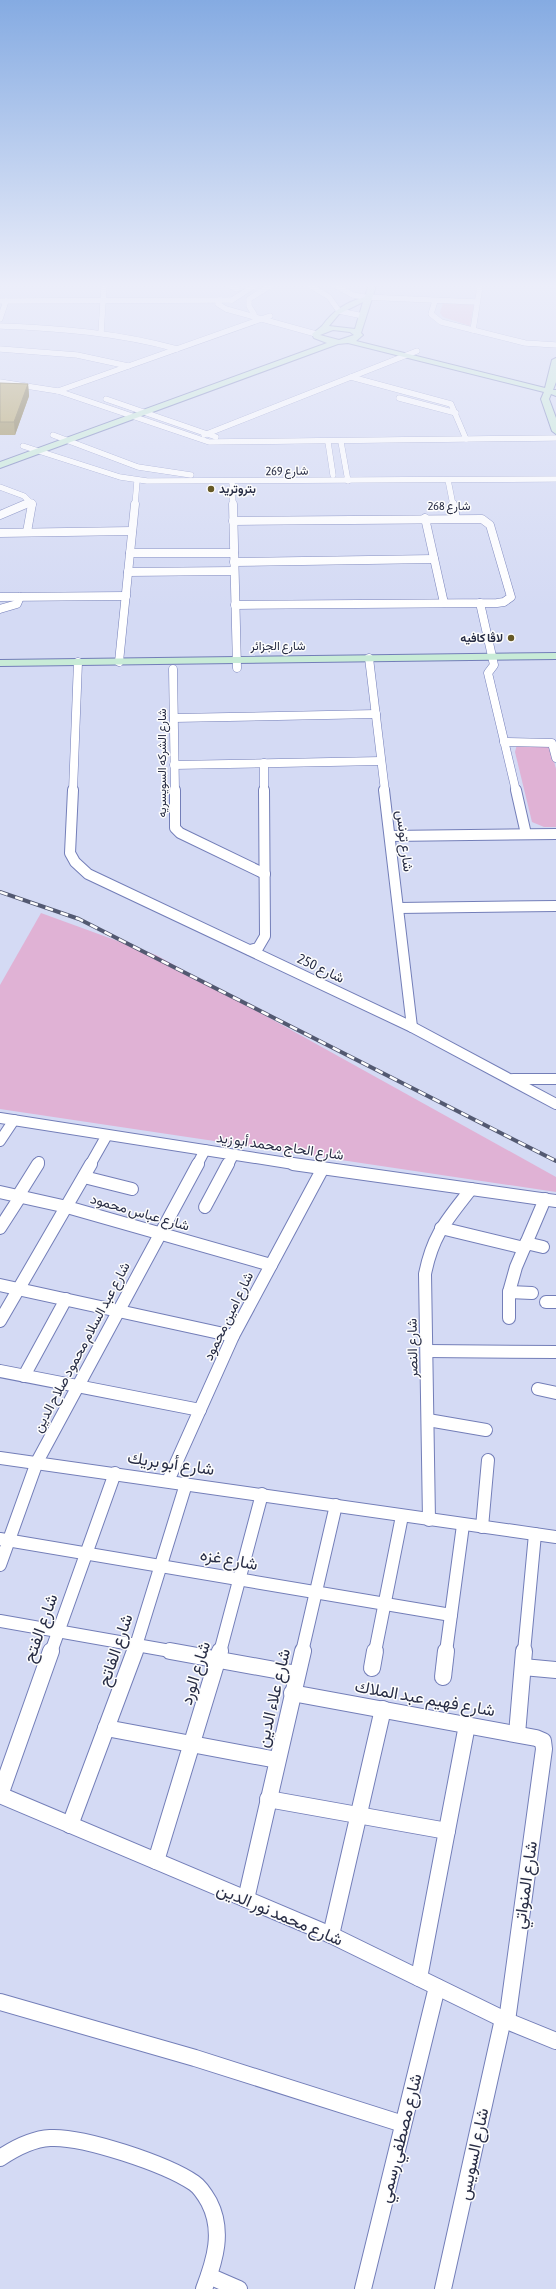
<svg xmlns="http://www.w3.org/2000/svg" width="556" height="2289" viewBox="0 0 556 2289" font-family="'Asap Condensed',Vazirmatn,sans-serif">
	<rect width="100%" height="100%" fill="#d4daf4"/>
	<g fill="#e0b2d5">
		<path d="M443,302L474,304L470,326L443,317L440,313Z"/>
		<path d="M517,744L550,746L556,769V827H544L532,822L515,752Z"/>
		<path d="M41,913L156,955L556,1177V1192L0,1109V985Z"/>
	</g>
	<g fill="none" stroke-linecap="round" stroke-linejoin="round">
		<defs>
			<g id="street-far4">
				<path d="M230,286L237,289"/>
				<path d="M311,286L329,297L339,311L363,316"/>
				<path d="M336,286L353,295L364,297L477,302"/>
				<path d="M220,300L218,304L226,309L316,334"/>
				<path d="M232,300L254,286"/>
				<path d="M0,301L232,300"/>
				<path d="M435,301L431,314L441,322L525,343L556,345"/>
				<path d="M254,314L249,306V299L270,286"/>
				<path d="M0,319L6,301"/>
				<path d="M0,326C60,328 119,333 177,349"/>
				<path d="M473,330L480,286"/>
				<path d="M101,333L104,286"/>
				<path d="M0,349L77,355L128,366"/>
				<path d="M351,377L451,404L466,439"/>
				<path d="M0,382L58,391L209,442L556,438"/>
				<path d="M58,391L270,316"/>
				<path d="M399,398L456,413"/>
				<path d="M106,399L216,437"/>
				<path d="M53,435L138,467L191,475"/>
				<path d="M204,435L417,351"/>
				<path d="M328,442L333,475"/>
				<path d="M341,442L348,481"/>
				<path d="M23,446L120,477L147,481L556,479"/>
				<path d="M448,480L453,505"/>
				<path d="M232,482L233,505"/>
				<path d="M0,487L24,496L33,505"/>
				<path d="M24,505L32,502"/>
				<path d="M135,505L137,481"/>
			</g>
			<g id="street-far3">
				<path d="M233,504L237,668"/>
				<path d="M453,504L456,518"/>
				<path d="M0,515L26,504"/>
				<path d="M425,518L444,603"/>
				<path d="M233,521L482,519L490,525L511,597L504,602L497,603L235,605"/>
				<path d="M27,532L32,504"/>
				<path d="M0,533L132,531"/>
				<path d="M130,553H234"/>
				<path d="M234,562L434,559"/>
				<path d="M128,572L234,571"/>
				<path d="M0,597L126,596"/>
				<path d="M480,603L494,665L488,673L516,791"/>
				<path d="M0,609L17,604L20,597"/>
				<path d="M369,658L385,791"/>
				<path d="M119,662L135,504"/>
				<path d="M173,669L175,791"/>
				<path d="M174,718L376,714"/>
				<path d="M504,742L552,743L556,758"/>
				<path d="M264,763V791"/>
				<path d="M174,765L381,761"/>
				<path d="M73,791L78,662"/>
			</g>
			<g id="street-far2">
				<path d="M73,790L70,853L75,862L88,874L412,1027L556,1104"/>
				<path d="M175,790V828L180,833L265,874"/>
				<path d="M384,790L412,1027"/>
				<path d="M516,790L526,834"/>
				<path d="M390,836L556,834"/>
				<path d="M399,908L556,906"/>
				<path d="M250,950L258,948L265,936L264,790"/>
				<path d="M513,1079H556"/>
				<path d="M0,1118L300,1165"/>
				<path d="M0,1141L14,1120"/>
				<path d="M37,1165L39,1162"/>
				<path d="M90,1165L107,1135"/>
				<path d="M197,1165L205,1150"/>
				<path d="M228,1165L233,1155"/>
			</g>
			<g id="street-far1">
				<path d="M293,1164L556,1201"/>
				<path d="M84,1177L132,1189"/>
				<path d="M0,1192L67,1207L271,1265"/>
				<path d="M18,1196L38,1164"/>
				<path d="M205,1207L228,1164"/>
				<path d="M0,1228L20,1197"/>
				<path d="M441,1228L524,1248"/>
				<path d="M526,1243L543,1247"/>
				<path d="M0,1285L233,1336"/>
				<path d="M509,1292L532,1293"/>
				<path d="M546,1302H556"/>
				<path d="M509,1318V1292L516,1267L545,1199"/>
				<path d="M0,1321L91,1164"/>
				<path d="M427,1351L556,1352"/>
				<path d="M0,1371L200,1410"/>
				<path d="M24,1376L66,1299"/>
				<path d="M538,1389L556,1393"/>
				<path d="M428,1420L486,1430"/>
				<path d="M0,1458L556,1537"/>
				<path d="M168,1481L233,1336L323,1168"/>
				<path d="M429,1520L425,1274C433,1234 447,1220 471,1189"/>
				<path d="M482,1527L488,1460"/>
				<path d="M0,1539L451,1615"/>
				<path d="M0,1565L37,1462L198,1164"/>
				<path d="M0,1621L176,1652"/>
				<path d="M51,1652L115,1473"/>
				<path d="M134,1652L186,1484"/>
				<path d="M220,1652L262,1494"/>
				<path d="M302,1652L336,1505"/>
				<path d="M375,1652L402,1516"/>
				<path d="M446,1652L463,1525"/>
				<path d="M524,1652L535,1534"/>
			</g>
			<g id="street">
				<path d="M170,1651L297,1674"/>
				<path d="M523,1667L556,1670"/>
				<path d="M372,1668L375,1651"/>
				<path d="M443,1677L446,1651"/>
				<path d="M292,1693L536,1738L543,1741L544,1749L507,2021"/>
				<path d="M106,1728L277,1760"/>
				<path d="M517,1734L524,1651"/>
				<path d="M0,1795L331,1935L507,2021L556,2041"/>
				<path d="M0,1795L51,1651"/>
				<path d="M268,1799L447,1831"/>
				<path d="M70,1825L135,1651"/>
				<path d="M156,1861L220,1651"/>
				<path d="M246,1899L303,1651"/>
				<path d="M331,1935L383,1709"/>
				<path d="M419,1978L467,1725"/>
				<path d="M0,2002L195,2058L403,2124"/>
				<path d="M0,2158C15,2148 32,2139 50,2138C83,2136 166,2164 194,2183C200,2187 205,2195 209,2202C224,2231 215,2260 204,2289"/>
				<path d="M209,2276L239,2289"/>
				<path d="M363,2289L437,1987"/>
				<path d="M443,2289L503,2019"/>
			</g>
			<g id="secondary">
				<path d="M368,286H376L361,333L363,335L356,341L545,388L552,360L556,358V382L553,390H556V396L551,394L549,399L556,418V434L552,431L541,399L544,392L348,343L338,344L0,468V462L327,343L314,338L312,334C315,331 319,329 322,326C334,310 346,302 365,297ZM363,302L355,329L329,326L339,314ZM333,330L350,332L354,335L339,340L320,335Z"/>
				<path d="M556,653V659L0,666V660Z"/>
			</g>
		</defs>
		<use href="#street-far4" stroke="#737eb8" stroke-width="6"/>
		<use href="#street-far3" stroke="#737eb8" stroke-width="9"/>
		<use href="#street-far2" stroke="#737eb8" stroke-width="12"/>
		<use href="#street-far1" stroke="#737eb8" stroke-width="14"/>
		<use href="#street" stroke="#737eb8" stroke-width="18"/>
		<use href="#secondary" stroke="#737eb8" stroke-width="2"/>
		<use href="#street-far4" stroke="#fff" stroke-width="5.5"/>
		<use href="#street-far3" stroke="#fff" stroke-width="8"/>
		<use href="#street-far2" stroke="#fff" stroke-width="10"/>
		<use href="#street-far1" stroke="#fff" stroke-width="12"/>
		<use href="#street" stroke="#fff" stroke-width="16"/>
		<use href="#secondary" fill="#c8ebd7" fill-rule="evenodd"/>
		<defs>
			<path id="rail" d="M0,892L79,919L556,1161"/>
		</defs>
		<use href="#rail" stroke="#535971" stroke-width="4"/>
		<use href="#rail" stroke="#fdfdfd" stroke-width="2.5" stroke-dasharray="8" stroke-linecap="butt"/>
	</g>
	<path fill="#998a51" d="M0,383L28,384L29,396L15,435H0Z"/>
	<path fill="#7d7042" d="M28,384L29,396L15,435L14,422Z"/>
	<path fill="#b2a05e" stroke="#7d7042" d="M0,383L28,384L14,422H0Z"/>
	<linearGradient id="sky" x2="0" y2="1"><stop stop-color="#85abe2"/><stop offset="0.47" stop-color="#eceefa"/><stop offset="1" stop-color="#eceefa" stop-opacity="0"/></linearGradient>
	<rect width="556" height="607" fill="url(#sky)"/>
	<g fill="#665926" stroke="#fdfdfd" stroke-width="1.5">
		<circle cx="211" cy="489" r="4"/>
		<circle cx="511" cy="638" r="4"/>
	</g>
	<g text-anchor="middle" stroke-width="3" stroke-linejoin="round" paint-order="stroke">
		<g font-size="12" fill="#282d45" stroke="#fdfdfd">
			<text transform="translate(287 471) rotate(-1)" y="4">شارع 269</text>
			<text x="449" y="510">شارع 268</text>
			<text x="278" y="650">شارع الجزائر</text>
			<text transform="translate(162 763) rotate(-90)" y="4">شارع الشركه السويسريه</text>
		</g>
		<g font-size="12" font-weight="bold" fill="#282d45" stroke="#fdfdfd" text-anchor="start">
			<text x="219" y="493">بتروتريد</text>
			<text x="503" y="642" text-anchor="end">لاڤا كافيه</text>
		</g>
		<g font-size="14" fill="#282d45" stroke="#fdfdfd">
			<text transform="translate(405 841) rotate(83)" y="5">شارع تونس</text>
			<text transform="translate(321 968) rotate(25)" y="5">شارع 250</text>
			<text transform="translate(280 1146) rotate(8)" y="5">شارع الحاج محمد أبو زيد</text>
			<text transform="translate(140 1212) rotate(16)" y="5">شارع عباس محمود</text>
			<text transform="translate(228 1316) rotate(-64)" y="5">شارع امين محمود</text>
			<text transform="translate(81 1347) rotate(-62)" y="5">شارع عبد السلام محمود صلاح الدين</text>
			<text transform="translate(412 1348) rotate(-91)" y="5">شارع النصر</text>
		</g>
		<g font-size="17" fill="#282d45" stroke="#fdfdfd">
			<text transform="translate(171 1463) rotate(8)" y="6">شارع أبو بريك</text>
			<text transform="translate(229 1559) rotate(10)" y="6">شارع غزه</text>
			<text transform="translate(40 1628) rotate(-70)" y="6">شارع الفتح</text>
			<text transform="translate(115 1650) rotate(-71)" y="6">شارع الفاتح</text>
			<text transform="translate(195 1673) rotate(-73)" y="6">شارع الورد</text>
			<text transform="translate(273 1698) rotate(-77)" y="6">شارع علاء الدين</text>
			<text transform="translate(425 1698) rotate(10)" y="6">شارع فهيم عبد الملاك</text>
			<text transform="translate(525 1885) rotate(-82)" y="6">شارع المنواتي</text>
			<text transform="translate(280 1914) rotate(23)" y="6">شارع محمد نور الدين</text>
			<text transform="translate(400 2138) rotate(-76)" y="6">شارع مصطفي رسمي</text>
			<text transform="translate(473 2154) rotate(-78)" y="6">شارع السويس</text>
		</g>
	</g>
</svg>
